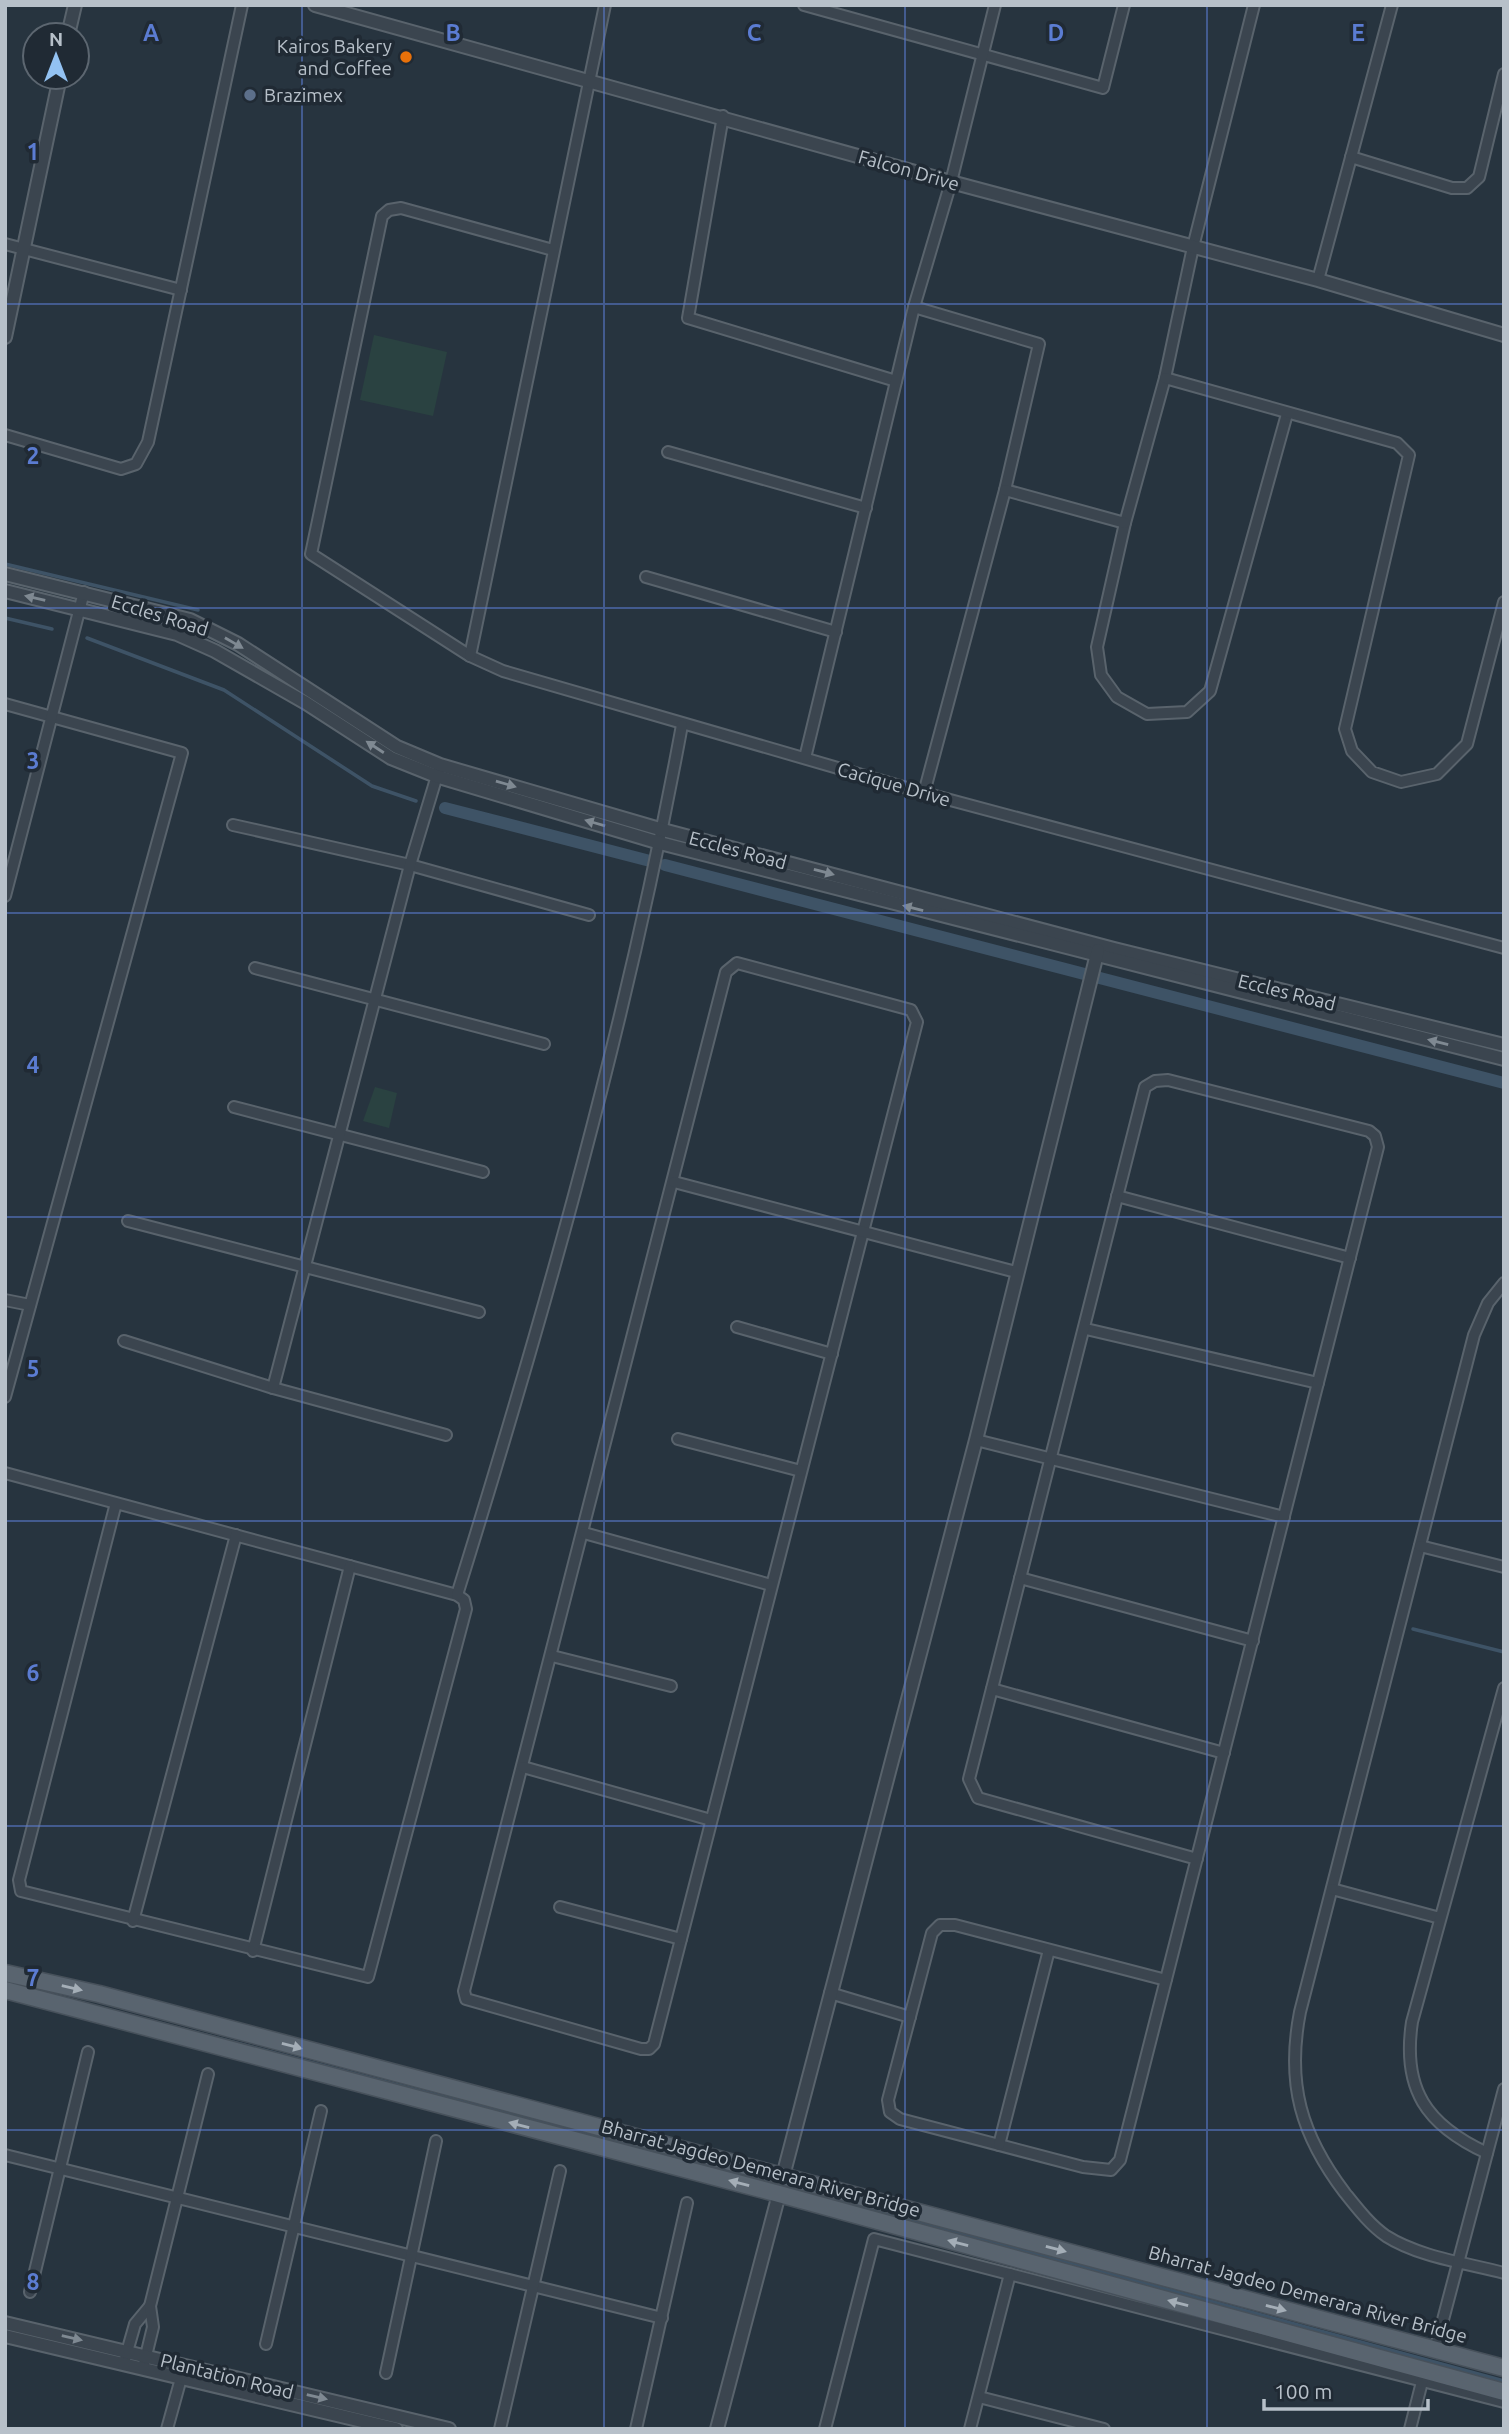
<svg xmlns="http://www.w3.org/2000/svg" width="1509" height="2434" viewBox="0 0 1509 2434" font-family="Ubuntu,sans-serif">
	<rect width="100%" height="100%" fill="#27343f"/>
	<g fill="#2a4241">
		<path d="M374,335L447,352L433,416L360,400Z"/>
		<path d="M375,1087L397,1093L389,1128L363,1121Z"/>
	</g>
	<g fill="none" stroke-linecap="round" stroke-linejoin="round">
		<g stroke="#3e5366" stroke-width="3.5">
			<path d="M5,564L198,610"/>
			<path d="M5,618L52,629"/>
			<path d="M87,638L224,690L372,786L416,801"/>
			<path d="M1413,1629L1504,1652"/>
			<path d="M55,1996L761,2179"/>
			<path d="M798,2189L1504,2381"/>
		</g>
		<g stroke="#3e5366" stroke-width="12">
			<path d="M445,808L650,861"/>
			<path d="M665,865L1504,1083"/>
		</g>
		<defs>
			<g id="minor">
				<path d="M804,5L1103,88L1124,5"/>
				<path d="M1254,5L1193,247L1165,378L1125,523L1097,647L1101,675L1117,697L1147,714L1187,712L1210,691L1287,414"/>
				<path d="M723,116L688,318L896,381"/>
				<path d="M1351,157L1452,188H1467L1479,177L1504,74"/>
				<path d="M5,244L181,290"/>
				<path d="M553,250L401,208L389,210L382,216L311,554L470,656L503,671L924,793L1504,948"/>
				<path d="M1318,280L1392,5"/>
				<path d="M914,307L1039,344L1005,490L924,793"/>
				<path d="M1165,378L1397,443L1409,455L1345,729L1352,751L1372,772L1401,782L1437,774L1467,744L1504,602"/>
				<path d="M5,435L121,469L136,464L148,442L242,5"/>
				<path d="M668,452L866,508"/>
				<path d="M1005,490L1125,523"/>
				<path d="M646,577L836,632"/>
				<path d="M470,656L605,5"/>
				<path d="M5,704L182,753L5,1397"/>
				<path d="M805,758L914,307L951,182L995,5"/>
				<path d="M233,825L410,865L589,915"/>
				<path d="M5,896L84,592"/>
				<path d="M737,963L911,1010L917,1022L654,2044L649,2049H641L466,1999L464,1991L726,972Z"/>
				<path d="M255,968L544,1044"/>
				<path d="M234,1107L483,1172"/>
				<path d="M674,1182L1016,1272"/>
				<path d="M1117,1196L1350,1258"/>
				<path d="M128,1221L479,1312"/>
				<path d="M1504,1283L1488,1303L1474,1335L1300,2012C1286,2084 1301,2135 1345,2193C1357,2208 1370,2225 1386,2236C1419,2257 1466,2263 1504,2273"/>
				<path d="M5,1300L30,1305"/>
				<path d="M737,1327L832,1354"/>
				<path d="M1086,1329L1318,1383"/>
				<path d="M124,1341L273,1388L446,1435"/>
				<path d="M273,1388L410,865L439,769"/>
				<path d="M678,1439L801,1471"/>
				<path d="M976,1440L1284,1517"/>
				<path d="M5,1473L457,1595L464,1600L466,1609L368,1977L21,1891L19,1880L116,1503"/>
				<path d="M584,1533L771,1585"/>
				<path d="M1420,1546L1504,1567"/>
				<path d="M1020,1578L1253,1641"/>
				<path d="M457,1595C546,1309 628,1019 682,725"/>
				<path d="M552,1656L671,1686"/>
				<path d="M992,1689L1224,1753"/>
				<path d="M523,1767L711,1820"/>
				<path d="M1332,1889L1440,1918"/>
				<path d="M560,1907L681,1939"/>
				<path d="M133,1921L236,1535"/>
				<path d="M253,1951L350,1566"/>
				<path d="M1166,1980L955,1925H940L932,1933L888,2100L890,2112L900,2119L1083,2167L1111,2170L1120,2160L1378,1147L1375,1136L1369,1131L1168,1080L1155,1081L1145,1087L969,1779L978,1798L1197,1859"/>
				<path d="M830,1993L910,2017"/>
				<path d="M999,2145L1049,1950"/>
				<path d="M1487,2153C1426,2125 1402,2089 1412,2022L1504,1688"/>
				<path d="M5,2155L662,2318"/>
				<path d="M30,2292L88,2052"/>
				<path d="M266,2344L321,2111"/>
				<path d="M1435,2350L1504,2089"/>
				<path d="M125,2359L135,2324L150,2306"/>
				<path d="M144,2364L153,2327L150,2306L208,2074"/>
				<path d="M386,2373L436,2141"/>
				<path d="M979,2397L1104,2429"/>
				<path d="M167,2429L183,2371"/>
				<path d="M500,2429L560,2171"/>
				<path d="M636,2429L687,2203"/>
				<path d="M825,2429L874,2239L1504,2402"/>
				<path d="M970,2429L1010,2274"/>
				<path d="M1410,2429L1424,2374"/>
			</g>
			<g id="tertiary">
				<path d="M315,5L951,182L1318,280L1504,335"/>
				<path d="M68,35L75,5"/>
				<path d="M5,337L60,77"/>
				<path d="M5,574L190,620L238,644L397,747L440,765L663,830L1114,949L1504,1045"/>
				<path d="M5,591L177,634L215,651L306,703L391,758L436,776L660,843L1504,1059"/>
				<path d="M783,2176L976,1440L1098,950"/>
				<path d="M5,2323L449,2429"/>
				<path d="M5,2336L396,2429"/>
				<path d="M717,2429L779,2194"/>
			</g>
			<g id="primary">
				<path d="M5,1973L99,1994L1504,2368"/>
				<path d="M5,1990L779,2194L1504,2392"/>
			</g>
		</defs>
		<use href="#minor" stroke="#59636c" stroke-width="14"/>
		<use href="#tertiary" stroke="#59636c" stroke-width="16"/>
		<use href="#primary" stroke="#47515b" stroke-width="19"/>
		<use href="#minor" stroke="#3b454f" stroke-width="10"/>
		<use href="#tertiary" stroke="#3b454f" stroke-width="12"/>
		<use href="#primary" stroke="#59646f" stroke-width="16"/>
	</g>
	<defs><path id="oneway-solid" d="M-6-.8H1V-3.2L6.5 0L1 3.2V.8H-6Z" transform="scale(1.75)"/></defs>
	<g fill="#7f8992">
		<use href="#oneway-solid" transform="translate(35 598) rotate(-167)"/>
		<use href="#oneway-solid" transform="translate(234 643) rotate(30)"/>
		<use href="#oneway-solid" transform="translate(375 747) rotate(-147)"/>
		<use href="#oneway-solid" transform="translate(506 784) rotate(16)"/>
		<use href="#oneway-solid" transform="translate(595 823) rotate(-164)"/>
		<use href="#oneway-solid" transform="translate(824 872) rotate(15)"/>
		<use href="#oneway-solid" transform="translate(913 908) rotate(-166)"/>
		<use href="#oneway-solid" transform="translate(1438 1042) rotate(-166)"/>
		<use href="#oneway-solid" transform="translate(72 2338) rotate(13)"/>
		<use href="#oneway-solid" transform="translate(317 2397) rotate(13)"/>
	</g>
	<g fill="#a4aeb7">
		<use href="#oneway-solid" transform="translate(72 1988) rotate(13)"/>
		<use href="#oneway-solid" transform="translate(292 2046) rotate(15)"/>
		<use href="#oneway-solid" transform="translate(519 2125) rotate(-165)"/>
		<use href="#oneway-solid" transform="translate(739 2183) rotate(-165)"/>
		<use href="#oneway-solid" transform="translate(958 2243) rotate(-165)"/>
		<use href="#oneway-solid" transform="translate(1056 2249) rotate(15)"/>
		<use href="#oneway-solid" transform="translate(1178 2303) rotate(-165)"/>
		<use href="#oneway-solid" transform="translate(1276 2308) rotate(15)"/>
	</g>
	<path fill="none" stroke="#5b7cd2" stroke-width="2" stroke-opacity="0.55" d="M302,5V2429M604,5V2429M905,5V2429M1207,5V2429M5,304H1504M5,608H1504M5,913H1504M5,1217H1504M5,1521H1504M5,1826H1504M5,2130H1504"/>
	<circle fill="#e8710a" stroke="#202a34" stroke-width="2.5" cx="406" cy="57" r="7"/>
	<circle fill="#5c6f8a" stroke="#202a34" stroke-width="2.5" cx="250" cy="95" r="7"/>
	<g text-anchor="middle" stroke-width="7" stroke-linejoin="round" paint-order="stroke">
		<g font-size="19" fill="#b7c0c9" stroke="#202a34" text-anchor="end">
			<text x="392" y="53">Kairos Bakery<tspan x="392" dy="22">and Coffee</tspan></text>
			<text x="264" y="102" text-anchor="start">Brazimex</text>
		</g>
		<g font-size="19" fill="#b7c0c9" stroke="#202a34">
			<text transform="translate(909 170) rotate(16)" y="7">Falcon Drive</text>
			<text transform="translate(160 615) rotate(17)" y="7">Eccles Road</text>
			<text transform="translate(894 784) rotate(16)" y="7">Cacique Drive</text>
			<text transform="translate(738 850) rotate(15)" y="7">Eccles Road</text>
			<text transform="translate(1287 992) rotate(14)" y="7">Eccles Road</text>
			<text transform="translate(761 2168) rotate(15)" y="7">Bharrat Jagdeo Demerara River Bridge</text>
			<text transform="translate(1308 2294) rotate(15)" y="7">Bharrat Jagdeo Demerara River Bridge</text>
			<text transform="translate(227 2376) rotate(14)" y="7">Plantation Road</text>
		</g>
	</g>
	<g font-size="23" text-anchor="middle" font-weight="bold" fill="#5b7cd2" stroke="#202a34" stroke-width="7" stroke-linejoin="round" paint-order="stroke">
		<text x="151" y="41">A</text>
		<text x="453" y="41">B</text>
		<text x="754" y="41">C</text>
		<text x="1056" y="41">D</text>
		<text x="1358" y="41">E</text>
		<text x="33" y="160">1</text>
		<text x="33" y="464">2</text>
		<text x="33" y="769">3</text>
		<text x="33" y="1073">4</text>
		<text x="33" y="1377">5</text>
		<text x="33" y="1681">6</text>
		<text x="33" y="1986">7</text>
		<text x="33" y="2290">8</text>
	</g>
	<rect width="1509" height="2434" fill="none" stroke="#b7c0c9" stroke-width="14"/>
	<g transform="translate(56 56)"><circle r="33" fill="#202a34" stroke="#5c6670" stroke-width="2"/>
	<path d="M0-5L12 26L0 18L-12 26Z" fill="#93c2f2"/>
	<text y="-10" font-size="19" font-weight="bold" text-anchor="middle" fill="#b7c0c9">N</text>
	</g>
	<path d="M1264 2399v10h164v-10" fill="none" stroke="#b7c0c9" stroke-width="3.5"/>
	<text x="1274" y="2399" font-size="21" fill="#b7c0c9" stroke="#202a34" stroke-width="5" paint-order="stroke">100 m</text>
</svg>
